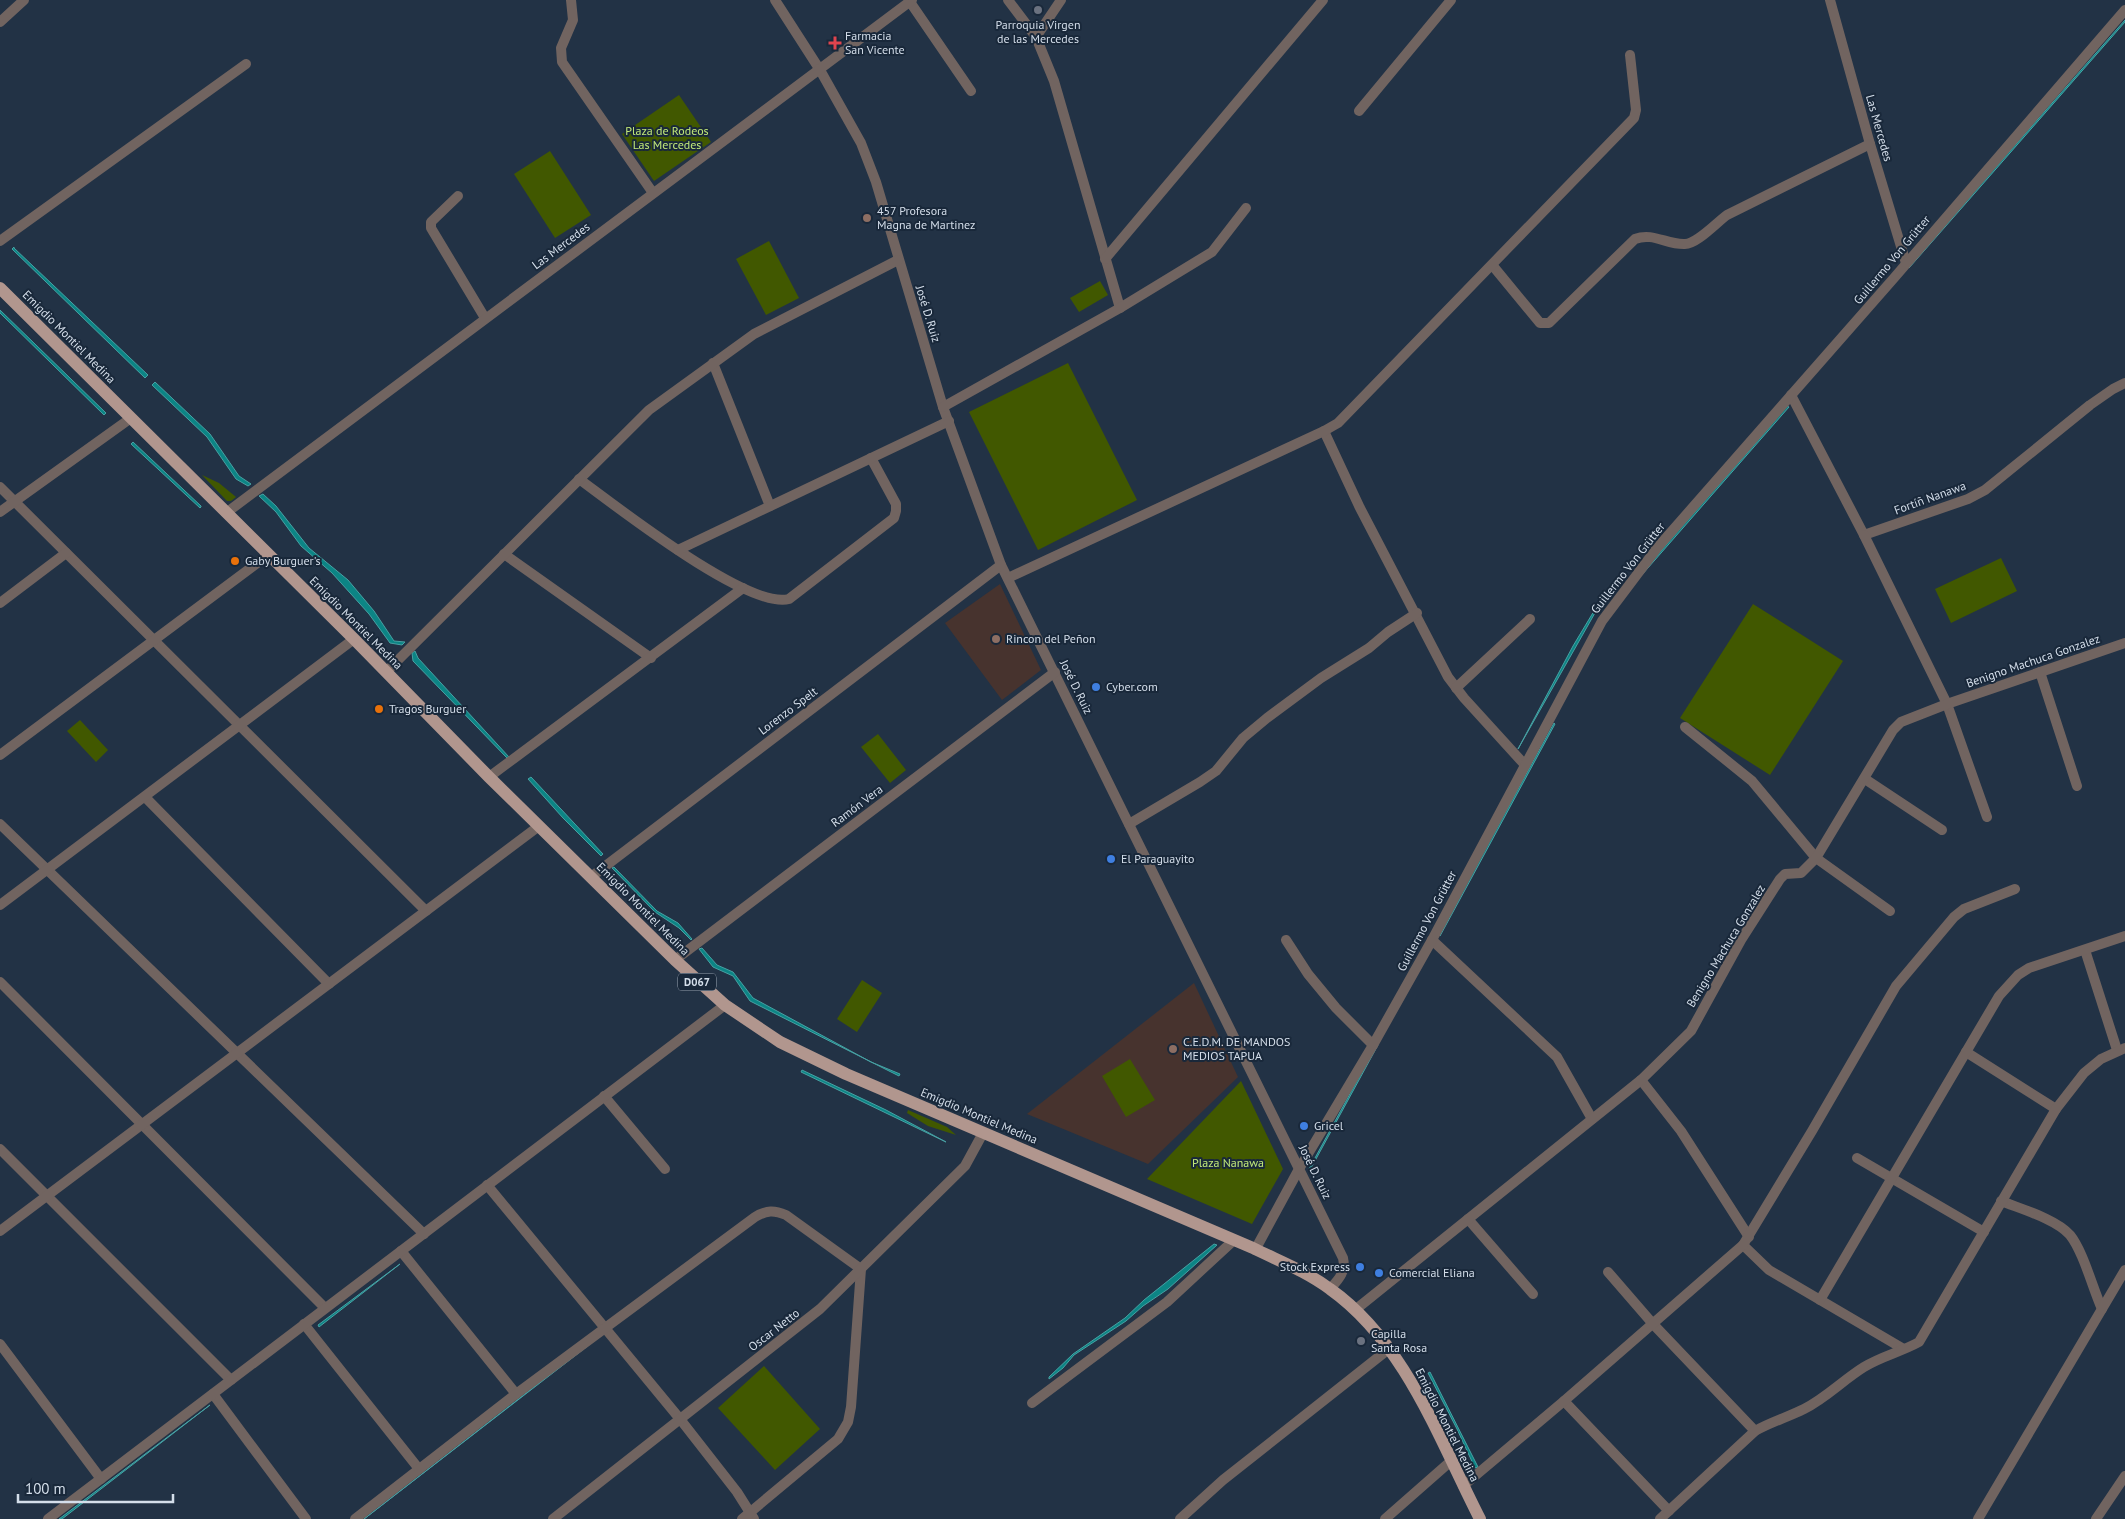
<svg xmlns="http://www.w3.org/2000/svg" width="2125" height="1519" viewBox="0 0 2125 1519" font-family="'PT Sans',sans-serif">
	<rect width="100%" height="100%" fill="#223245"/>
	<g fill="#47332e">
		<path d="M1000,584L1041,670L1002,700L945,623Z"/>
		<path d="M1194,983L1238,1077L1148,1164L1027,1114Z"/>
	</g>
	<g fill="#415800">
		<path d="M679,95L711,142L654,181L622,134Z"/>
		<path d="M550,151L591,215L555,238L514,174Z"/>
		<path d="M769,241L799,298L766,315L736,259Z"/>
		<path d="M1100,281L1108,295L1079,312L1070,298Z"/>
		<path d="M1068,363L1137,500L1038,550L969,412Z"/>
		<path d="M202,475L219,483L236,497L231,501H227Z"/>
		<path d="M2001,558L2017,591L1951,623L1935,589Z"/>
		<path d="M1753,604L1843,661L1770,775L1680,718Z"/>
		<path d="M80,720L108,750L96,762L67,731Z"/>
		<path d="M878,734L906,770L890,783L861,747Z"/>
		<path d="M862,980L882,993L857,1032L837,1019Z"/>
		<path d="M1130,1059L1155,1100L1126,1117L1102,1076Z"/>
		<path d="M1241,1081L1283,1169L1252,1224L1147,1179Z"/>
		<path d="M908,1110L947,1127L956,1135L928,1126L907,1113Z"/>
		<path d="M764,1366L820,1429L775,1470L718,1408Z"/>
	</g>
	<g fill="#0c8585" stroke="#48a0a3">
		<path d="M2125,20V22L1909,268L1908,267Z"/>
		<path d="M14,247V248L148,375L145,378L12,249Z"/>
		<path d="M0,310L106,413L104,415L0,313Z"/>
		<path d="M155,382L210,434L239,476L251,484L248,486L236,479L207,437L152,385Z"/>
		<path d="M1787,406L1789,407L1633,585C1682,523 1737,467 1787,406Z"/>
		<path d="M133,442L201,506V507L200,508L131,444Z"/>
		<path d="M263,494L276,506L309,548L348,580L374,611L394,641L405,642L402,645L390,643L369,614L332,573L301,546L276,512L259,496Z"/>
		<path d="M1603,596L1604,597L1518,749L1573,646Z"/>
		<path d="M415,651L418,658L509,757L507,758L413,661L412,653Z"/>
		<path d="M1554,723L1555,724L1440,936L1439,934Z"/>
		<path d="M531,777L603,854L601,856L563,818L528,779Z"/>
		<path d="M614,867L657,911L678,923L692,939L691,940L679,928L655,912L612,868Z"/>
		<path d="M702,948L717,965L733,972L753,998L871,1062L900,1074L899,1076L750,1001L733,976L713,967L699,949Z"/>
		<path d="M1377,1044L1378,1045L1310,1170L1309,1169Z"/>
		<path d="M802,1070L886,1110L946,1142L801,1072Z"/>
		<path d="M1214,1244L1217,1245L1168,1289L1143,1306L1126,1321L1074,1355L1063,1368L1049,1379V1377L1073,1354L1125,1318L1144,1300Z"/>
		<path d="M400,1264L319,1327L318,1325Z"/>
		<path d="M588,1345H589L364,1519Z"/>
		<path d="M1430,1372L1478,1467L1475,1468L1457,1429L1428,1373Z"/>
		<path d="M210,1405L62,1519H59Z"/>
	</g>
	<g fill="none" stroke-linecap="round" stroke-linejoin="round">
		<g stroke="#716460" stroke-width="10">
			<path d="M571,0L573,20L561,48L562,62L653,193"/>
			<path d="M775,0L820,70L861,143L876,182L943,407L1001,565L1343,1258C1346,1272 1339,1279 1330,1289"/>
			<path d="M1008,0L1036,37L1054,81L1120,308"/>
			<path d="M1830,0L1870,144L1906,263"/>
			<path d="M910,2L971,91"/>
			<path d="M0,22L24,0"/>
			<path d="M1036,37L1061,0"/>
			<path d="M1359,111L1451,0"/>
			<path d="M458,196L431,222V228L485,318"/>
			<path d="M0,241L246,64"/>
			<path d="M1105,259L1323,0"/>
			<path d="M1493,266L1540,323H1549L1635,239C1653,232 1667,245 1685,244C1697,244 1716,223 1727,215L1870,144"/>
			<path d="M713,363L770,506"/>
			<path d="M1791,395L1864,535L1968,499L1985,490L2090,405L2113,389L2125,383"/>
			<path d="M943,407L1120,308L1212,252L1246,208"/>
			<path d="M1324,431L1360,508L1448,677L1464,698L1525,765"/>
			<path d="M579,479C616,506 748,610 789,599L894,518L896,511V504L871,458"/>
			<path d="M0,487L426,911"/>
			<path d="M0,512L131,418"/>
			<path d="M226,513L912,0"/>
			<path d="M1864,535L1947,704L1987,817"/>
			<path d="M678,550L949,421"/>
			<path d="M504,554L651,658"/>
			<path d="M1008,578L1324,431L1338,423L1634,118L1636,110L1630,55"/>
			<path d="M0,603L66,553"/>
			<path d="M386,672L649,410L754,334L898,260"/>
			<path d="M2040,672L2077,786"/>
			<path d="M1456,688L1530,619"/>
			<path d="M1685,727L1752,781L1816,858L1890,911"/>
			<path d="M0,755L268,555"/>
			<path d="M489,777L743,588"/>
			<path d="M1865,779L1942,830"/>
			<path d="M145,797L329,984"/>
			<path d="M0,824L424,1234"/>
			<path d="M1129,824L1200,782L1216,771L1243,738L1267,718L1321,678L1369,648L1388,632L1417,613"/>
			<path d="M591,877L1001,565"/>
			<path d="M0,905L354,639"/>
			<path d="M1286,940L1308,974L1336,1008L1373,1045"/>
			<path d="M1432,940L1557,1057L1592,1119"/>
			<path d="M2085,950L2117,1050"/>
			<path d="M675,960L1055,672"/>
			<path d="M0,982L325,1308"/>
			<path d="M1966,1052L2056,1109"/>
			<path d="M1641,1080L1681,1131L1749,1237"/>
			<path d="M604,1096L665,1169"/>
			<path d="M0,1149L231,1380"/>
			<path d="M1857,1158L1984,1232"/>
			<path d="M487,1185L680,1419L737,1492L754,1519"/>
			<path d="M2001,1201C2021,1209 2056,1219 2070,1235C2083,1251 2093,1289 2102,1309"/>
			<path d="M1468,1219L1533,1294"/>
			<path d="M0,1231L539,826"/>
			<path d="M1743,1245L1769,1270L1902,1348"/>
			<path d="M1255,1250L1299,1169L1373,1045L1432,940L1602,621L1657,548L1894,278L2125,10"/>
			<path d="M401,1251L516,1394"/>
			<path d="M1608,1272L1653,1324L1755,1431"/>
			<path d="M1820,1300L1999,996L2018,975L2029,968L2125,936"/>
			<path d="M1355,1310L1641,1080L1691,1031L1741,940L1780,879L1785,874L1801,873L1816,858L1893,730L1901,722L1947,704L2125,643"/>
			<path d="M304,1324L419,1469"/>
			<path d="M0,1344L101,1479"/>
			<path d="M213,1394L306,1519"/>
			<path d="M1564,1401L1669,1511"/>
			<path d="M1032,1403L1167,1302L1234,1240"/>
			<path d="M1463,1486L1564,1401L1743,1245L1812,1131L1896,986L1954,917L1964,909L2015,889"/>
			<path d="M48,1519L725,1005"/>
			<path d="M355,1519L516,1394L755,1217C767,1210 774,1210 786,1215L861,1269L851,1407L848,1422L838,1439L742,1519"/>
			<path d="M553,1519L820,1309L965,1166L983,1133"/>
			<path d="M1180,1519L1223,1480L1390,1348"/>
			<path d="M1385,1519L1451,1461"/>
			<path d="M1660,1519L1755,1431C1771,1422 1788,1417 1804,1409C1826,1398 1843,1380 1864,1367C1882,1356 1901,1352 1919,1342L2056,1109L2084,1073L2101,1059L2125,1048"/>
			<path d="M1978,1519L2125,1270"/>
			<path d="M2096,1519L2125,1476"/>
		</g>
		<path stroke="#b1968e" stroke-width="12" d="M0,288L354,639L489,777L675,960L725,1005L780,1042L846,1074L1253,1248C1279,1261 1306,1271 1330,1289C1405,1342 1439,1439 1480,1519"/>
	</g>
	<g fill="#6b7280" stroke="#19283a" stroke-width="2">
		<circle cx="1038" cy="10" r="5"/>
		<circle cx="1361" cy="1341" r="5"/>
	</g>
	<path fill="#e0444e" stroke="#19283a" stroke-width="2" d="M832.5 35.5h5v5h5v5h-5v5h-5v-5h-5v-5h5z"/>
	<g fill="#8d6e63" stroke="#19283a" stroke-width="2">
		<circle cx="867" cy="218" r="5"/>
		<circle cx="996" cy="639" r="5"/>
		<circle cx="1173" cy="1049" r="5"/>
	</g>
	<g fill="#e8710a" stroke="#19283a" stroke-width="2">
		<circle cx="235" cy="561" r="5"/>
		<circle cx="379" cy="709" r="5"/>
	</g>
	<g fill="#3f7fe0" stroke="#19283a" stroke-width="2">
		<circle cx="1096" cy="687" r="5"/>
		<circle cx="1111" cy="859" r="5"/>
		<circle cx="1304" cy="1126" r="5"/>
		<circle cx="1360" cy="1267" r="5"/>
		<circle cx="1379" cy="1273" r="5"/>
	</g>
	<g text-anchor="middle" stroke-width="4" stroke-linejoin="round" paint-order="stroke">
		<rect fill="#19283a" stroke="#9ca7b5" stroke-width="1" x="678" y="973.5" width="38" height="17" rx="4"/>
		<g font-size="11" font-weight="bold" fill="#d4deea">
			<text x="697" y="986">D067</text>
		</g>
		<g font-size="12" fill="#d4deea" stroke="#19283a" text-anchor="start">
			<text x="1038" y="29" text-anchor="middle">Parroquia Virgen<tspan x="1038" dy="14">de las Mercedes</tspan></text>
			<text x="845" y="40">Farmacia<tspan x="845" dy="14">San Vicente</tspan></text>
			<text x="877" y="215">457 Profesora<tspan x="877" dy="14">Magna de Martinez</tspan></text>
			<text x="245" y="565">Gaby Burguer's</text>
			<text x="1006" y="643">Rincon del Peñon</text>
			<text x="1106" y="691">Cyber.com</text>
			<text x="389" y="713">Tragos Burguer</text>
			<text x="1121" y="863">El Paraguayito</text>
			<text x="1183" y="1046">C.E.D.M. DE MANDOS<tspan x="1183" dy="14">MEDIOS TAPUA</tspan></text>
			<text x="1314" y="1130">Gricel</text>
			<text x="1350" y="1271" text-anchor="end">Stock Express</text>
			<text x="1389" y="1277">Comercial Eliana</text>
			<text x="1371" y="1338">Capilla<tspan x="1371" dy="14">Santa Rosa</tspan></text>
		</g>
		<g font-size="12" fill="#d4deea" stroke="#19283a">
			<text transform="translate(1879 128) rotate(74)" y="4">Las Mercedes</text>
			<text transform="translate(561 246) rotate(-37)" y="4">Las Mercedes</text>
			<text transform="translate(1892 260) rotate(-50)" y="4">Guillermo Von Grütter</text>
			<text transform="translate(928 314) rotate(73)" y="4">José D. Ruiz</text>
			<text transform="translate(69 337) rotate(45)" y="4">Emigdio Montiel Medina</text>
			<text transform="translate(1930 498) rotate(-20)" y="4">Fortíñ Nanawa</text>
			<text transform="translate(1628 568) rotate(-52)" y="4">Guillermo Von Grütter</text>
			<text transform="translate(356 623) rotate(45)" y="4">Emigdio Montiel Medina</text>
			<text transform="translate(2033 661) rotate(-19)" y="4">Benigno Machuca Gonzalez</text>
			<text transform="translate(1076 687) rotate(64)" y="4">José D. Ruiz</text>
			<text transform="translate(788 711) rotate(-37)" y="4">Lorenzo Spelt</text>
			<text transform="translate(857 806) rotate(-37)" y="4">Ramón Vera</text>
			<text transform="translate(643 909) rotate(45)" y="4">Emigdio Montiel Medina</text>
			<text transform="translate(1427 921) rotate(-62)" y="4">Guillermo Von Grütter</text>
			<text transform="translate(1726 946) rotate(-59)" y="4">Benigno Machuca Gonzalez</text>
			<text transform="translate(979 1116) rotate(23)" y="4">Emigdio Montiel Medina</text>
			<text transform="translate(1315 1172) rotate(64)" y="4">José D. Ruiz</text>
			<text transform="translate(774 1330) rotate(-38)" y="4">Oscar Netto</text>
			<text transform="translate(1447 1425) rotate(63)" y="4">Emigdio Montiel Medina</text>
		</g>
		<g font-size="12" fill="#c2e979" stroke="#19283a">
			<text x="667" y="135">Plaza de Rodeos<tspan x="667" dy="14">Las Mercedes</tspan></text>
			<text x="1228" y="1167">Plaza Nanawa</text>
		</g>
	</g>
	<path d="M18 1494v8h155v-8" fill="none" stroke="#d4deea" stroke-width="2.5"/>
	<text x="25" y="1494" font-size="15" fill="#d4deea" stroke="#19283a" stroke-width="4" paint-order="stroke">100 m</text>
</svg>
